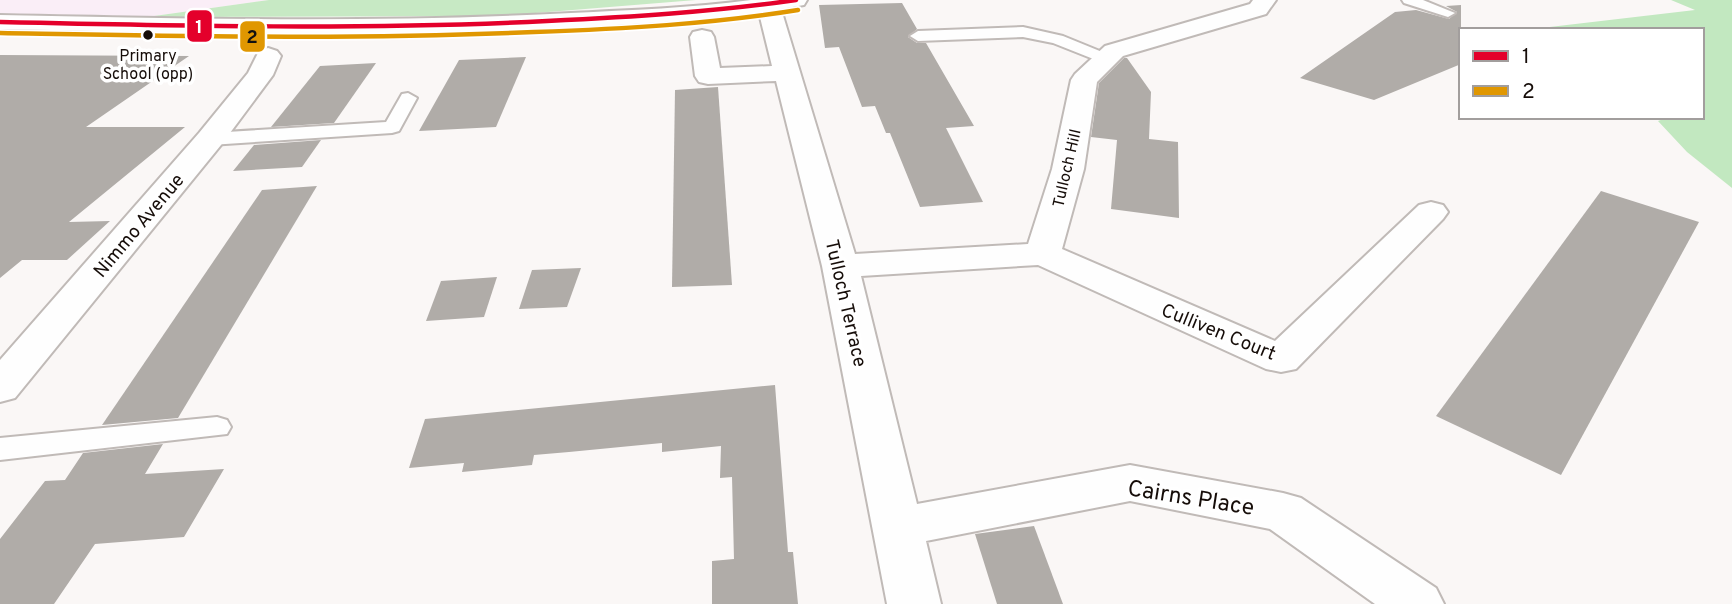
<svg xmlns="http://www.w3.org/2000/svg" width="1732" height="604" viewBox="0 0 1732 604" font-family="Overpass,sans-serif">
	<rect width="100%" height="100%" fill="#faf7f6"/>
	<path fill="#faeef7" d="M0,0H269L147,17L0,16Z"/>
	<path fill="#c7e9c4" d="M269,0H696L498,16L147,17Z"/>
	<path fill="#c2e8c0" d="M1671,0H1732V188L1687,152L1658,121L1669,117H1702V104L1705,102L1702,100V30H1523L1695,10Z"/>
	<g fill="#b0aca8">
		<path d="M902,3L917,29L908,37L917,43H926L974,126L946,128L983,202L920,207L890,133H886L875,106L862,107L839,47L825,48L819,5Z"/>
		<path d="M1461,5V64L1374,100L1300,78L1395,12L1416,10L1449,19L1457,12L1446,6Z"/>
		<path d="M0,55L189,56L86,127H185L69,222L110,221L67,260H22L0,278Z"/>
		<path d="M526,57L496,127L419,131L459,60Z"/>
		<path d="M1124,58H1127L1151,92L1149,139L1178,142L1179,218L1111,209L1117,140L1091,137L1099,83Z"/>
		<path d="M376,63L334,123L271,127L320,66Z"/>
		<path d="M718,87L732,285L672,287L675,90Z"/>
		<path d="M321,140L302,167L233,171L254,145Z"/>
		<path d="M317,186L178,418L102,425L262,190Z"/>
		<path d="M1601,191L1699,222L1561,475L1436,416Z"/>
		<path d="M581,268L567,307L519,309L532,270Z"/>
		<path d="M497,277L484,317L426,321L441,281Z"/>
		<path d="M775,385L788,552H793L798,604H712V561L734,559L732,477L720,478L721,446L662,452V443L569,452L534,455L532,465L462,472L464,463L409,468L425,419Z"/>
		<path d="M163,444L145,474L224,469L184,537L95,544L54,604H0V539L45,481L65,480L83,453Z"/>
		<path d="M1034,526L1063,604H997L975,534Z"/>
	</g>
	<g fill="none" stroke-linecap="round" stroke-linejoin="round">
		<defs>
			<g id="lane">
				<path d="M1402,0H1423L1455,13L1448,17L1404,3Z"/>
				<path d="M1023,27L1063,36L1112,56L1114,59L1106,64L1053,43L1023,37L918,41L910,36L918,31Z"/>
				<path d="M408,93L417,98L399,131L392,133L210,145L200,139L210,133L386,122L402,94Z"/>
				<path d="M217,417L227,420L231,427L227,434L0,460V438Z"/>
			</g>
			<g id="street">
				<path d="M751,0H807L804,5L781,9L855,254L1028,244L1052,169L1071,80L1075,74L1105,46L1250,4L1253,0H1276L1266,14L1123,56L1097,82L1084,169L1062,249L1275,341L1419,205L1431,202L1443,205L1448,212L1443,219L1296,369L1281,372L1266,369L1038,265L861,276L917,504L1130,465L1283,493L1301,498L1436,588L1444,604H1375L1270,529L1130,501L926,541L941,604H887L822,266L776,81L708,84L699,82L695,76L690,37L693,32L702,30L711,32L714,37L720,68L772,66L759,13C695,21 632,24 568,28C379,38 189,33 0,29V15C190,19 381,23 571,13C631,10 691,8 751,0Z"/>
				<path d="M268,48L277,51L281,56L273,75L221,145L15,398L0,402V360L199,133L248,73L259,51Z"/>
			</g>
		</defs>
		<use href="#lane" stroke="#c0bab7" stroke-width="4"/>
		<use href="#street" stroke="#c0bab7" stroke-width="4"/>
		<use href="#lane" fill="#fefefe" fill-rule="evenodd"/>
		<use href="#street" fill="#fefefe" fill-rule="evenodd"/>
		<defs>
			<path id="bus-1" d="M0,22C182,26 365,30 547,21C630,17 713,12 796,0"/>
			<path id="bus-2" d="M0,33C178,36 356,40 534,32C623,29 711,24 798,10"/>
		</defs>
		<use href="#bus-1" stroke="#fff" stroke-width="8"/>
		<use href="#bus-2" stroke="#fff" stroke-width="8"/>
		<use href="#bus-1" stroke="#e4002b" stroke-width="4.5"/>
		<use href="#bus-2" stroke="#e09701" stroke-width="4.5"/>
	</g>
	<circle fill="#160d09" stroke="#fff" stroke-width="2.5" cx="148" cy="35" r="6"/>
	<g text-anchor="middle" stroke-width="7" stroke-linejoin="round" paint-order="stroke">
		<g font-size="16" fill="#160d09" stroke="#fff">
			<text x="148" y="61">Primary<tspan x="148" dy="18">School (opp)</tspan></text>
		</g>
		<g font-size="16" fill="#160d09" stroke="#fff">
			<text transform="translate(1066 168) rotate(-77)" y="6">Tulloch Hill</text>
		</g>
		<g font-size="19" fill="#160d09" stroke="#fff">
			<text transform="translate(138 225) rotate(-50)" y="7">Nimmo Avenue</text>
			<text transform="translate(847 303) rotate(77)" y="7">Tulloch Terrace</text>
			<text transform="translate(1219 331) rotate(22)" y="7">Culliven Court</text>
		</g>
		<g font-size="23" fill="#160d09" stroke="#fff">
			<text transform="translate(1191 497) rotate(9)" y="8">Cairns Place</text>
		</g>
	</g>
	<g stroke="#fff" stroke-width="2.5">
		<rect x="186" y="9" width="27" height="34" rx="7" fill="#e4002b"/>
		<rect x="239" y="20" width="27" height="33" rx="7" fill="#e09701"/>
	</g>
	<g font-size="19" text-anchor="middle" font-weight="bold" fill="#fff">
		<text x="199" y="33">1</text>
	</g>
	<g font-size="19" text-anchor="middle" font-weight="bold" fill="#111">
		<text x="252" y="43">2</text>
	</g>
	<rect x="1459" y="28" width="245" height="91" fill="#ffffff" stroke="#a29e9d" stroke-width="2"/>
	<rect x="1473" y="51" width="35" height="10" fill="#e4002b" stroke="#a29e9d" stroke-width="2"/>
	<text x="1522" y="63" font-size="21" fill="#160d09">1</text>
	<rect x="1473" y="86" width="35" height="10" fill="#e09701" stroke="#a29e9d" stroke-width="2"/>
	<text x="1522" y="98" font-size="21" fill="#160d09">2</text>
</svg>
